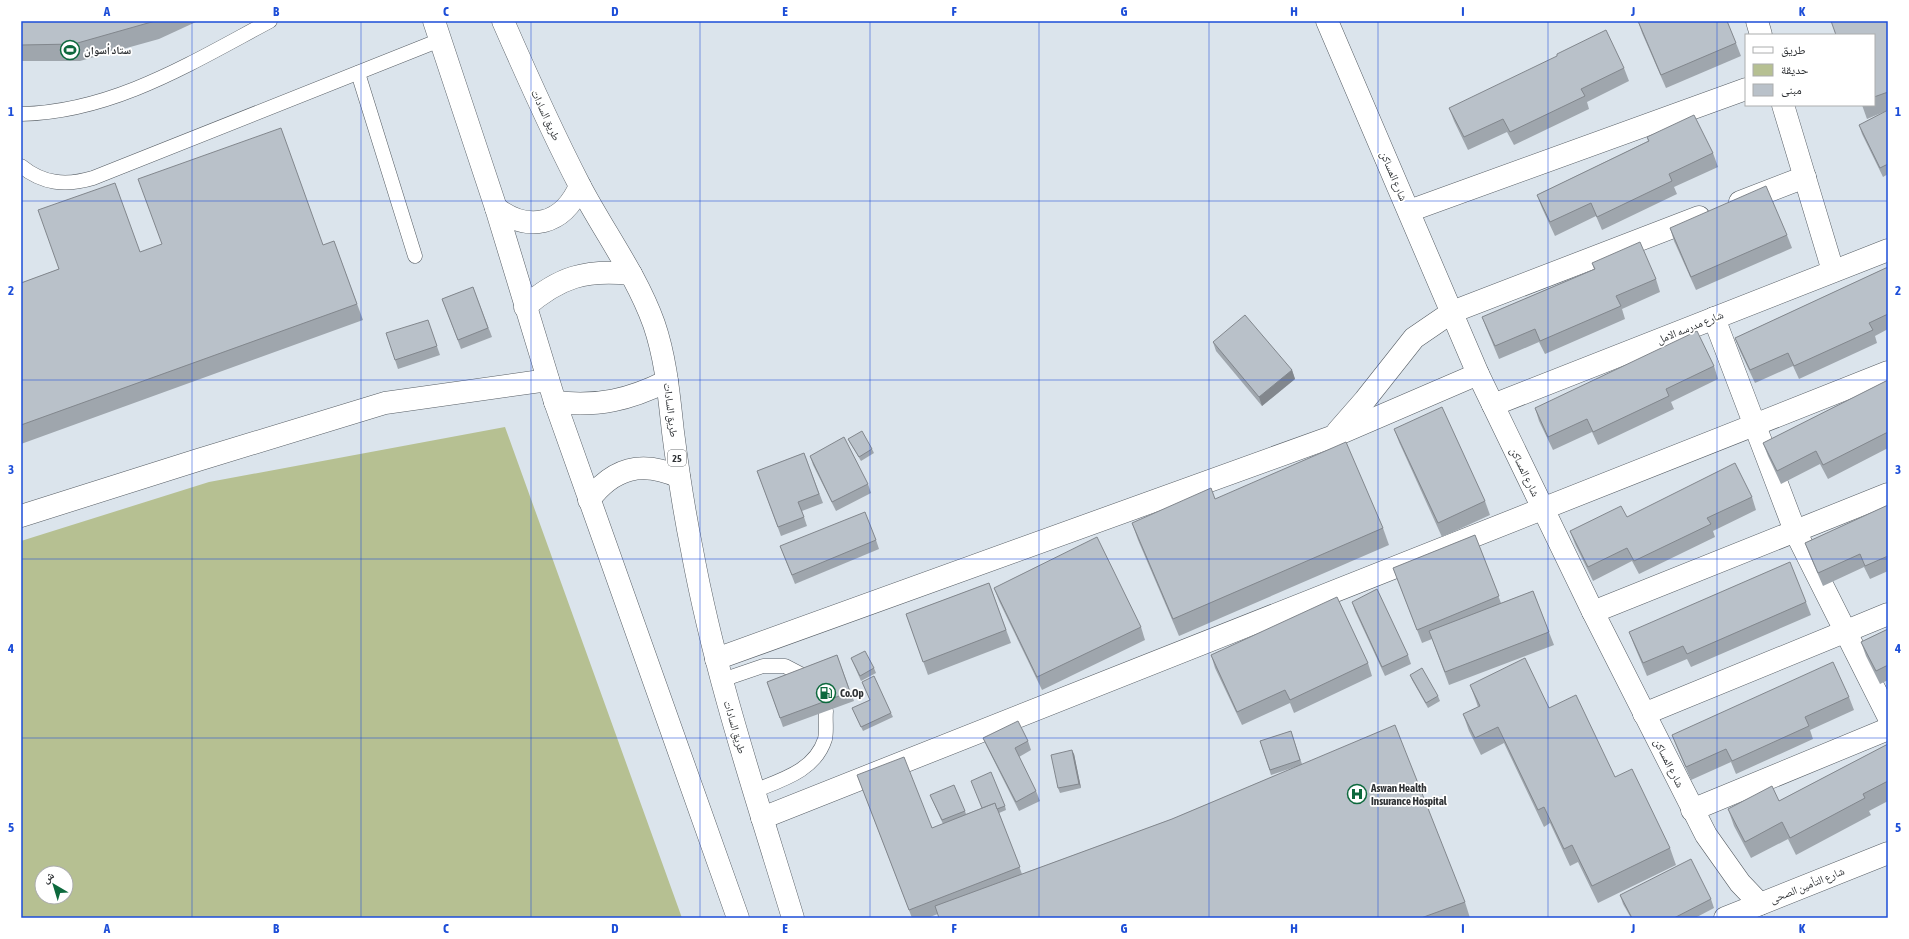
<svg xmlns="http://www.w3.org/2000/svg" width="1909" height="939" viewBox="0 0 1909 939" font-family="'Asap Condensed','Noto Naskh Arabic',sans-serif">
	<rect width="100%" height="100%" fill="#dbe4ec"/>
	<path fill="#b6c092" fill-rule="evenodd" d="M505,427L682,918H21V541L209,482ZM42,873H66V897H42Z"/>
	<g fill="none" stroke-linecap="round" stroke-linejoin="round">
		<defs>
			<g id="lane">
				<path d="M358,73L415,256"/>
				<path d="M21,114C113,112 191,63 270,21"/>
				<path d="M21,166C43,184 66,186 93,178L440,40"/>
				<path d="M722,680L763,666H785L806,677"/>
				<path d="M754,791C781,780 815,771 825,739C827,731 825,720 826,711"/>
			</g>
			<g id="street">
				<path d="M1327,21L1478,374L1593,612L1706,835L1740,883L1760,904"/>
				<path d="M1757,21L1761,35"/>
				<path d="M1783,105L1833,271"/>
				<path d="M1740,202L1805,177"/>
				<path d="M1409,211L1746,89"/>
				<path d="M1714,318L1795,531L1888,716"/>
				<path d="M1493,405L1888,250"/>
				<path d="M1337,432L1365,400L1414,338L1452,312L1699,217"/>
				<path d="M21,516L198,460L385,403L548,380"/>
				<path d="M1593,612L1888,494"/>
				<path d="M716,659L1334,436L1478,374"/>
				<path d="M1644,714L1888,614"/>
				<path d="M1692,810L1888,729"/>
				<path d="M762,818L1888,372"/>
			</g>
			<path id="secondary" d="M1725,918L1888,853"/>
			<g id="primary">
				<path d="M434,21L496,208L555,402L738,918"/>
				<path d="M503,21C527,76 552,132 580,186C604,232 636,274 654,324C666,359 669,396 673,432C678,471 684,511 692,550C715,675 756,796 793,918"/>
				<path d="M496,208C529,233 563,225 580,186"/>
				<path d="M525,307C559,277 586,269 631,274"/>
				<path d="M555,402C598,407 629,400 667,381"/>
				<path d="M589,500C613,468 642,460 679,477"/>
			</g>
		</defs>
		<use href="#lane" stroke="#565d64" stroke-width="15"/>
		<use href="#street" stroke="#565d64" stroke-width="23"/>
		<use href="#secondary" stroke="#565d64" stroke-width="23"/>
		<use href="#primary" stroke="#565d64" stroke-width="23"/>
		<use href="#lane" stroke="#fff" stroke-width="14"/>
		<use href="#street" stroke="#fff" stroke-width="22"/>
		<use href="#secondary" stroke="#fff" stroke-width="22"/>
		<use href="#primary" stroke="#fff" stroke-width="22"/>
	</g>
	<g fill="#9fa6ad">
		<path d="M21,21H198L159,39L80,61H21Z"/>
		<path d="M1638,21L1736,43L1741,56L1666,88L1642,33Z"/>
		<path d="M1888,21V174L1883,177L1862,134L1859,125L1886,111L1867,119L1862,105H1874V35Z"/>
		<path d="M1624,68L1629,81L1587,102L1589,109L1514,145L1507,132L1468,150L1454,121L1449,108Z"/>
		<path d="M1647,137L1713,153L1718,167L1674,187L1677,194L1602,230L1596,216L1555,236L1542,208L1537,195L1648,141Z"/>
		<path d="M1670,228L1787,235L1792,248L1696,290L1674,241Z"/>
		<path d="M334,241L363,320L21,444V283L59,269L140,252L323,245Z"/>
		<path d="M1592,263L1656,279L1660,292L1622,309L1625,319L1545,354L1539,342L1499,359L1487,330L1482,317L1594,269Z"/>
		<path d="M1888,267V329L1875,336L1877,343L1799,379L1793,366L1755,383L1740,351L1735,338Z"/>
		<path d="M473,287L492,337L461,349L442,299Z"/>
		<path d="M431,329L440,355L398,369L395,360Z"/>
		<path d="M1213,342L1292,370L1295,379L1262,406L1216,351Z"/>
		<path d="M1714,366L1718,379L1671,402L1674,409L1598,445L1592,432L1553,450L1539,421L1535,408Z"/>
		<path d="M1888,380V448L1828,479L1820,464L1781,484L1768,456L1763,443Z"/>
		<path d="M1394,429L1485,501L1490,515L1442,537L1399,442Z"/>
		<path d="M848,439L872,449L874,453L861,461L850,443Z"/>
		<path d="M804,453L823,503L802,511L807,526L781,536L757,471Z"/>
		<path d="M810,456L868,484L871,493L836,511L813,465Z"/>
		<path d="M1752,497L1756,510L1713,531L1715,537L1639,574L1632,561L1593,581L1575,544L1570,531L1627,517Z"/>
		<path d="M1215,499L1383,528L1389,545L1179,636L1138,540L1132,523Z"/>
		<path d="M1888,505V571L1870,579L1864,567L1823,586L1810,556L1805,543Z"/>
		<path d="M1475,535L1501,603L1533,591L1554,645L1449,685L1432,639L1422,643L1393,568Z"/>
		<path d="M876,540L879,549L795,584L780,546Z"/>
		<path d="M989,583L1011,643L928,675L906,614Z"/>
		<path d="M994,588L1141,627L1145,640L1042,690L999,601Z"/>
		<path d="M1352,602L1408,655L1411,664L1385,676L1355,611Z"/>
		<path d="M1806,602L1811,615L1691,667L1687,659L1647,676L1634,645L1629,632Z"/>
		<path d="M1888,629V680L1880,684L1866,656L1861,642Z"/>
		<path d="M837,655L854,701L783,727L767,682Z"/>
		<path d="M1211,655L1368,663L1372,676L1294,713L1290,703L1242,725L1215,668Z"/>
		<path d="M851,658L874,668L876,673L861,681Z"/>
		<path d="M1410,675L1438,696L1440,701L1428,708L1412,680Z"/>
		<path d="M862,682L891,713L893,717L863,731L852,708L870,700Z"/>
		<path d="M1470,685L1549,708L1615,777L1670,848L1676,865L1598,903L1578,862L1570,866L1550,823L1544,827L1504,743L1481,755L1469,731L1463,714L1478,707L1476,701Z"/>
		<path d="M1849,697L1854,710L1810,730L1813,739L1736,774L1731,762L1691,780L1677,748L1672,735Z"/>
		<path d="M1291,731L1302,764L1465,902L1470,918H939L938,914L927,918H912L857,775L932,828L943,824L930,795L965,811L966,814L982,808L1005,806L1006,810L999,813L1022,874L1172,819L1298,766L1271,775L1260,741Z"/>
		<path d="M983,738L1028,741L1031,750L1019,757L1036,791L1040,801L1019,811L987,747Z"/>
		<path d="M1888,744V801L1869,811L1871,815L1796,855L1788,839L1751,858L1734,826L1728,809L1779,801Z"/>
		<path d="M1074,754L1081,788L1060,793L1058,788Z"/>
		<path d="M1620,895L1711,899L1714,908L1695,918H1631L1623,904Z"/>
	</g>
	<g fill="#82878d">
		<path d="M1292,370L1295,379L1262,406L1259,397Z"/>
		<path d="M1072,750L1074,754L1081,788L1079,784Z"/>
	</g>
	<g fill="#b9c1c9" stroke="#82878d">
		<path d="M21,21H155L74,44L21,45Z"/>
		<path d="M1638,21H1727L1736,43L1661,75Z"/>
		<path d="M1831,21H1888V92L1874,97V35H1836Z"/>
		<path d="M1606,30L1624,68L1581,89L1585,96L1510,132L1503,119L1464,137L1449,108L1557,56V54Z"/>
		<path d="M1888,110V164L1880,168L1859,125Z"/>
		<path d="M1694,115L1713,153L1669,174L1672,181L1597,217L1591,203L1550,222L1537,195L1649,141L1647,137Z"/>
		<path d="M281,128L323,245L334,241L357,304L21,425V283L59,269L38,210L115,183L140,252L162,244L138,179Z"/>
		<path d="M1766,186L1787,235L1691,277L1670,228Z"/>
		<path d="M1640,242L1656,279L1616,296L1621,306L1540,341L1535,329L1495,346L1482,317L1595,269L1592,263Z"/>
		<path d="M1888,267V314L1869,323L1873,330L1794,366L1788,353L1750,370L1735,338Z"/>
		<path d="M473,287L488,328L458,340L442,299Z"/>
		<path d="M1245,315L1292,370L1259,397L1213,342Z"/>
		<path d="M428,320L437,346L395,360L386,333Z"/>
		<path d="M1697,331L1714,366L1666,389L1669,396L1593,432L1587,419L1548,437L1535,408Z"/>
		<path d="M1888,380V432L1823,465L1816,451L1777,471L1763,443Z"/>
		<path d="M1442,407L1485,501L1438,523L1394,429Z"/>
		<path d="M862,431L872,449L859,457L848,439Z"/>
		<path d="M844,437L868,484L832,502L810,456Z"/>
		<path d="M1346,442L1383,528L1173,619L1132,523L1211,488L1215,499Z"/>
		<path d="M804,453L819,494L798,502L804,517L778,527L757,471Z"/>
		<path d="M1735,463L1752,497L1707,518L1711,524L1634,561L1627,548L1588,567L1570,531L1621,506L1627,517Z"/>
		<path d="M1888,505V556L1865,566L1860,554L1818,573L1805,543Z"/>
		<path d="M865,512L876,540L792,575L780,546Z"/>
		<path d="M1475,535L1499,596L1417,630L1393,568Z"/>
		<path d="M1097,537L1141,627L1037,677L994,588Z"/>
		<path d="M1790,562L1806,602L1687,654L1683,646L1643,663L1629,632Z"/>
		<path d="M989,583L1006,630L923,662L906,614Z"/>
		<path d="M1377,589L1408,655L1382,667L1352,602Z"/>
		<path d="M1533,591L1549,632L1445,672L1429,631Z"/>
		<path d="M1337,597L1368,663L1290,700L1285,690L1237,712L1211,655Z"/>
		<path d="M1888,629V665L1876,671L1861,642Z"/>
		<path d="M865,651L874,668L860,676L851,658Z"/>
		<path d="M837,655L850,692L780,718L767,682Z"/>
		<path d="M1525,658L1549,708L1576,695L1615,777L1632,769L1670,848L1592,886L1572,845L1564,849L1544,807L1538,810L1498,727L1475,738L1463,714L1480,706L1470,685Z"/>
		<path d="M1833,662L1849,697L1805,717L1809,726L1732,761L1726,749L1686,767L1672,735Z"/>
		<path d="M1422,668L1438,696L1426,703L1410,675Z"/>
		<path d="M874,676L891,713L861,727L852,708L870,700L862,682Z"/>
		<path d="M1018,721L1028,741L1015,748L1036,791L1016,802L983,738Z"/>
		<path d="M1395,725L1465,902L1421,918H939L935,906L1172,819Z"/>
		<path d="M1291,731L1300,760L1270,770L1260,741Z"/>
		<path d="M1888,744V781L1863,794L1865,798L1790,838L1782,822L1745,842L1728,809L1772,786L1779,801Z"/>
		<path d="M1072,750L1079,784L1058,788L1051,755Z"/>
		<path d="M904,757L932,828L995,803L1020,867L909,910L857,775Z"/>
		<path d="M991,772L1005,806L997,809L995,803L982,808L971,781Z"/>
		<path d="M954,785L965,811L942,820L930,795Z"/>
		<path d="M1691,859L1711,899L1674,918H1632L1620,895Z"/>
	</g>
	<path fill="none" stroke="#1d4ed8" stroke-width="1" stroke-opacity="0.55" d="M192,21V918M361,21V918M531,21V918M700,21V918M870,21V918M1039,21V918M1209,21V918M1378,21V918M1548,21V918M1717,21V918M21,201H1888M21,380H1888M21,559H1888M21,738H1888"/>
	<defs>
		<symbol id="stadium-ring" viewBox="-11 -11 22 22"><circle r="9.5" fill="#fff" stroke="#0d693d" stroke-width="1.5"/><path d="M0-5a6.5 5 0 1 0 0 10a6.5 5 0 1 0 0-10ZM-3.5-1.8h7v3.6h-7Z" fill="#0d693d"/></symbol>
		<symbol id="fuel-ring" viewBox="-11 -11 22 22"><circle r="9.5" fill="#fff" stroke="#0d693d" stroke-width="1.5"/><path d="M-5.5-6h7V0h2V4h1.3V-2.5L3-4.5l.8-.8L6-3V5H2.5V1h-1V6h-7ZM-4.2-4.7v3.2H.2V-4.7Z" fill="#0d693d"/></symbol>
		<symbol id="hospital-ring" viewBox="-11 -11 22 22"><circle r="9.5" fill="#fff" stroke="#0d693d" stroke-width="1.5"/><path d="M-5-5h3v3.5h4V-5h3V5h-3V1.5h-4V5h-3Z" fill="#0d693d"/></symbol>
	</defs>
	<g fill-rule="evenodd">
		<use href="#stadium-ring" x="59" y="39" width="22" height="22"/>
		<use href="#fuel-ring" x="815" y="682" width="22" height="22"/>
		<use href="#hospital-ring" x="1346" y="783" width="22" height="22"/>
	</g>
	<g text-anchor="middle" stroke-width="3.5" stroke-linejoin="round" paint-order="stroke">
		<rect fill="#fff" stroke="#6d7072" stroke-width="1" x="668" y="450" width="18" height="16" rx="3"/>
		<g font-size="10" font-weight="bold" fill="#2f3235">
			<text x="677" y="462">25</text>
		</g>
		<g font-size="11" font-weight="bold" fill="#2f3235" stroke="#fff" text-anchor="start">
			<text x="84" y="54">ستاد أسوان</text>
			<text x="840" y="697">Co.Op</text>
			<text x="1371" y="792">Aswan Health<tspan x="1371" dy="13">Insurance Hospital</tspan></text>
		</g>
		<g font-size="11" fill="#2f3235" stroke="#fff">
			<text transform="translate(546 115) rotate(65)" y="4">طريق السادات</text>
			<text transform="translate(1394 176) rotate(67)" y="4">شارع المساكن</text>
			<text transform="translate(1690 327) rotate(-22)" y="4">شارع مدرسه الامل</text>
			<text transform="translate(671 410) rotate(83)" y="4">طريق السادات</text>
			<text transform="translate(1525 472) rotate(64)" y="4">شارع المساكن</text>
			<text transform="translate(735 727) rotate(74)" y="4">طريق السادات</text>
			<text transform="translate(1669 763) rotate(63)" y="4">شارع المساكن</text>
			<text transform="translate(1807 885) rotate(-22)" y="4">شارع التأمين الصحى</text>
		</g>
	</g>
	<rect width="1909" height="939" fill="none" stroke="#ffffff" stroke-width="44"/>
	<rect x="1745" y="34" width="130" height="72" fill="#ffffff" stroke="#acadae"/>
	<rect x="1753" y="47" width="20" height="6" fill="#ffffff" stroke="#acadae"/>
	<text x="1781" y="54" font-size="12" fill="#2f3235">طريق</text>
	<rect x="1753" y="64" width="20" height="12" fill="#b6c092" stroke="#acadae"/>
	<text x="1781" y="74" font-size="12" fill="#2f3235">حديقة</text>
	<rect x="1753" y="84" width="20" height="12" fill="#b9c1c9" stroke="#acadae"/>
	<text x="1781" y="94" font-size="12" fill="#2f3235">مبنى</text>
	<g transform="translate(54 885) rotate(322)"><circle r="19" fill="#ffffff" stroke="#acadae"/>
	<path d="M0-3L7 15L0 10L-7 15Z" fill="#0d693d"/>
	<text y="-6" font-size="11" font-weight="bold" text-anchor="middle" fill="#2f3235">ش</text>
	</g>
	<rect x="22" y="22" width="1865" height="895" fill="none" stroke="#1d4ed8" stroke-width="1.5"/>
	<g font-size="13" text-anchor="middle" font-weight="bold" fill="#1d4ed8">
		<text x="107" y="16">A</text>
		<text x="276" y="16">B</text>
		<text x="446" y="16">C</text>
		<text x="615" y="16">D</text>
		<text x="785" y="16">E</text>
		<text x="954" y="16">F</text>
		<text x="1124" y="16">G</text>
		<text x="1294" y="16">H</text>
		<text x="1463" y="16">I</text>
		<text x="1633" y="16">J</text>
		<text x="1802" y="16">K</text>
		<text x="11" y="116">1</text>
		<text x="1898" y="116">1</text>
		<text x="11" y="295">2</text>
		<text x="1898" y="295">2</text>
		<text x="11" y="474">3</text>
		<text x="1898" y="474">3</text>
		<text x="11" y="653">4</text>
		<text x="1898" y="653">4</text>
		<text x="11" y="832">5</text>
		<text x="1898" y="832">5</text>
		<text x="107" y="933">A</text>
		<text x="276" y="933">B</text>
		<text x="446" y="933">C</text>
		<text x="615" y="933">D</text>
		<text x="785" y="933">E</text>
		<text x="954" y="933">F</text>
		<text x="1124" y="933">G</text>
		<text x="1294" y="933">H</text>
		<text x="1463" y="933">I</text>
		<text x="1633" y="933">J</text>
		<text x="1802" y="933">K</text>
	</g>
</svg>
